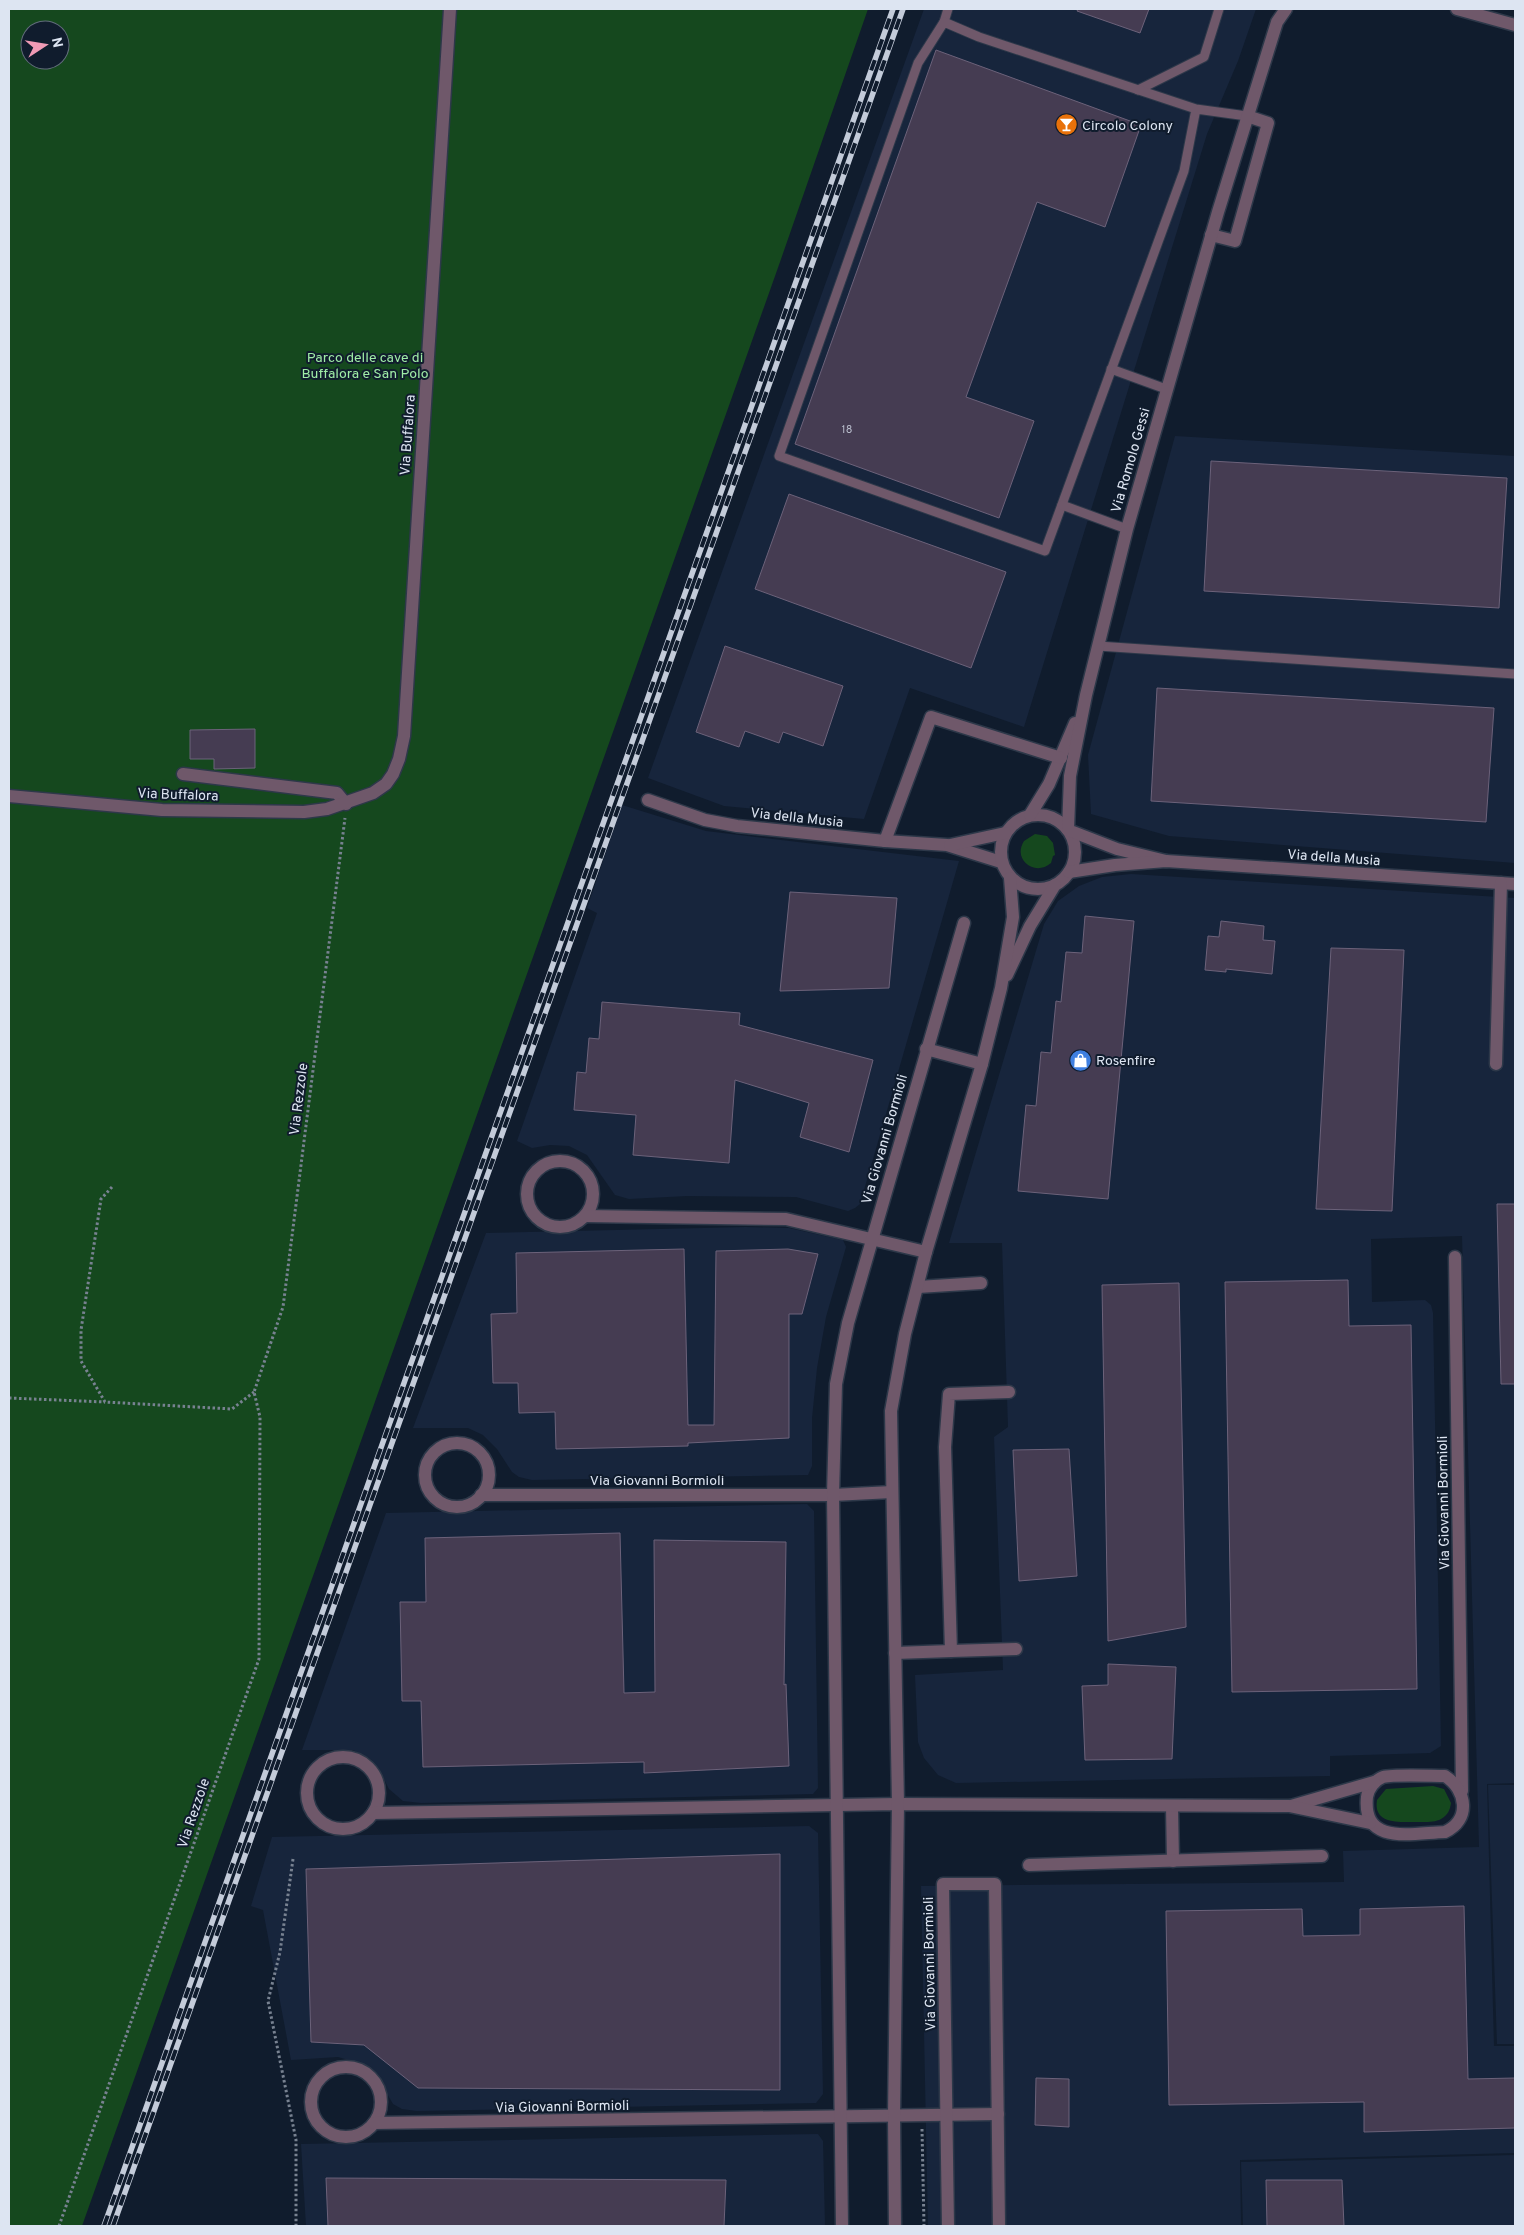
<svg xmlns="http://www.w3.org/2000/svg" width="1524" height="2235" viewBox="0 0 1524 2235" font-family="Overpass,sans-serif">
	<rect width="100%" height="100%" fill="#101c2d"/>
	<g fill="#17253c">
		<path d="M924,9H1256L1238,61L1207,134L1024,727L910,688L864,819L724,806L648,778Z"/>
		<path d="M1175,436L1515,456V863L1169,836L1091,814L1088,755Z"/>
		<path d="M622,805L706,831L959,861L860,1204L855,1208L848,1211L796,1197L687,1196L629,1199L615,1195L587,1155L569,1146L550,1145L532,1148L517,1141L597,913L587,908Z"/>
		<path d="M1131,874L1515,898V1783L1487,1784L1494,2046H1515V2153L1240,2160L1241,2226H928L921,1886L1344,1882L1343,1851L1479,1847L1462,1236L1371,1239L1372,1302L1425,1300L1431,1305L1433,1313L1441,1746L1430,1753L1330,1756V1776L956,1783L938,1775L924,1758L918,1742L915,1675L1003,1670L994,1437L1008,1427L1002,1243H949L1044,924L1058,901L1079,886L1102,877Z"/>
		<path d="M746,1227L789,1228L843,1240L846,1247L826,1317L817,1368L812,1418V1466L808,1475L532,1480L519,1477L512,1472L497,1449L483,1435L468,1428H413L486,1233Z"/>
		<path d="M807,1504L814,1511L818,1788L813,1794L421,1803L403,1801L389,1789L381,1773L369,1758L353,1750H302L386,1513Z"/>
		<path d="M1488,1785H1515V2044H1497Z"/>
		<path d="M809,1826L818,1833L823,2094L816,2103L417,2111L402,2109L393,2104L375,2073L359,2063L338,2057L291,2060L263,1910L251,1906L272,1837Z"/>
		<path d="M818,2134L823,2141L825,2226H306L301,2144Z"/>
		<path d="M1515,2155V2226H1243L1241,2162Z"/>
	</g>
	<g fill="#15481e" fill-rule="evenodd">
		<path d="M9,9H868L780,262L82,2226H9ZM30,30H60V60H30Z"/>
		<path d="M1035,834L1047,836L1053,843L1055,855L1053,856L1051,863C1035,877 1012,860 1024,841Z"/>
		<path d="M1433,1786L1444,1789L1451,1803C1450,1810 1448,1815 1441,1819C1434,1823 1422,1822 1414,1822C1398,1822 1373,1824 1377,1800L1386,1789Z"/>
	</g>
	<g fill="#453c52" stroke="#6c627a">
		<path d="M1078,9H1149L1140,33L1077,11Z"/>
		<path d="M936,50L1141,125L1105,227L1037,202L966,397L1034,421L999,518L795,444Z"/>
		<path d="M1211,461L1507,478L1499,608L1204,591Z"/>
		<path d="M789,494L1006,572L971,668L755,589Z"/>
		<path d="M725,646L843,686L823,746L783,732L779,743L745,731L739,747L696,732Z"/>
		<path d="M1157,688L1494,708L1486,822L1151,801Z"/>
		<path d="M255,729V768L214,769V759H190V730Z"/>
		<path d="M790,892L897,898L889,988L780,991Z"/>
		<path d="M1085,916L1134,921L1108,1199L1018,1191L1026,1105L1036,1106L1041,1052L1051,1053L1056,1001L1061,1002L1066,952L1082,953Z"/>
		<path d="M1221,921L1264,926L1263,940L1275,941L1272,974L1226,969V972L1205,970L1208,936L1219,937Z"/>
		<path d="M1331,948L1404,950L1392,1211L1316,1209Z"/>
		<path d="M602,1002L740,1013L739,1025L873,1060L849,1152L800,1137L809,1103L735,1080L729,1163L633,1155L636,1115L574,1110L577,1072L586,1073L589,1038L599,1039Z"/>
		<path d="M1497,1204H1515V1384H1501Z"/>
		<path d="M684,1249L688,1425H714L716,1251L788,1249L818,1254L802,1314H789V1438L688,1443V1446L556,1449L555,1412L519,1413L518,1383H493L491,1314L517,1313L516,1253Z"/>
		<path d="M1348,1280L1349,1326L1411,1325L1417,1689L1232,1692L1225,1282Z"/>
		<path d="M1179,1283L1186,1627L1108,1641L1102,1285Z"/>
		<path d="M1069,1449L1077,1576L1019,1581L1013,1450Z"/>
		<path d="M620,1533L624,1693L655,1692L654,1540L786,1542L784,1685L786,1684L789,1766L644,1773V1762L423,1767L421,1701H402L400,1602H426L425,1538Z"/>
		<path d="M1108,1664L1176,1667L1172,1759L1085,1760L1082,1686L1108,1685Z"/>
		<path d="M780,1854V2090L418,2088L364,2045L311,2042L306,1869Z"/>
		<path d="M1464,1906L1468,2079L1515,2078V2128L1364,2132V2102L1169,2105L1166,1911L1302,1909L1303,1936L1360,1935V1909Z"/>
		<path d="M1036,2078L1069,2079V2127L1035,2125Z"/>
		<path d="M326,2178L726,2180L724,2226H328Z"/>
		<path d="M1266,2180H1342L1344,2226H1267Z"/>
	</g>
	<g fill="none" stroke-linecap="round" stroke-linejoin="round">
		<defs>
			<g id="service">
				<path d="M944,22L948,9"/>
				<path d="M1138,90L1204,57L1219,9"/>
				<path d="M1196,109L1184,171L1045,551L779,456L918,63L944,22L979,37L1196,109L1247,116"/>
				<path d="M1111,369L1166,389"/>
				<path d="M1062,505L1127,529"/>
				<path d="M1098,646L1515,674"/>
			</g>
			<g id="minor">
				<path d="M1457,9L1515,25"/>
				<path d="M1211,235L1235,241L1268,123L1247,116"/>
				<path d="M183,774L337,793L346,804"/>
				<path d="M9,796L162,810L304,812L327,809L373,793L386,784L393,774L399,759L404,736L450,9"/>
				<path d="M648,800L705,820L737,826L885,841L947,845L1001,862"/>
				<circle cx="1038" cy="852" r="37"/>
				<path d="M1030,815L1049,784L1075,723"/>
				<path d="M885,841L931,717L1061,758"/>
				<path d="M950,845L1005,833"/>
				<path d="M1166,861L1117,849L1068,830L1070,776L1086,695L1127,529L1218,212L1277,22L1286,9"/>
				<path d="M1069,872L1115,865L1166,861L1515,884"/>
				<path d="M1007,975L1030,926L1055,885"/>
				<path d="M926,1049L982,1064"/>
				<path d="M1496,1064L1501,883"/>
				<circle cx="560" cy="1194" r="33"/>
				<path d="M585,1216L786,1219L926,1252"/>
				<path d="M1455,1257L1462,1791"/>
				<path d="M918,1287L981,1283"/>
				<circle cx="457" cy="1475" r="32"/>
				<path d="M481,1495H833L892,1492"/>
				<path d="M951,1651L1016,1649"/>
				<path d="M895,1653L951,1651L945,1447L949,1394L1009,1392"/>
				<circle cx="343" cy="1793" r="36"/>
				<path d="M1445,1776C1467,1790 1471,1820 1445,1832C1412,1833 1362,1846 1367,1797C1368,1789 1375,1780 1383,1777C1395,1774 1431,1776 1445,1776Z"/>
				<path d="M1291,1806L1374,1782"/>
				<path d="M1172,1807L1173,1861"/>
				<path d="M373,1813L898,1804L1289,1806L1370,1823"/>
				<path d="M1029,1865L1322,1856"/>
				<circle cx="346" cy="2102" r="35"/>
				<path d="M374,2123L998,2114"/>
				<path d="M842,2226L833,1495L836,1384L848,1323L964,923"/>
				<path d="M895,2226L894,2116L898,1804L891,1411L905,1334L926,1252L982,1064L1001,988L1013,917L1010,878"/>
				<path d="M948,2226L943,1884H995L999,2226"/>
			</g>
		</defs>
		<use href="#service" stroke="#2d3849" stroke-width="11"/>
		<use href="#minor" stroke="#2d3849" stroke-width="15"/>
		<g stroke="#788291" stroke-width="3" stroke-dasharray="2.5 2.5" stroke-linecap="butt">
			<path d="M112,1187L101,1199L81,1330V1361L105,1402L232,1409L254,1392"/>
			<path d="M9,1398L105,1402"/>
			<path d="M293,1859L280,1952L268,2001L296,2140V2226"/>
			<path d="M922,2129L924,2226"/>
			<path d="M59,2226L259,1659L260,1417L254,1392L283,1307L345,818"/>
		</g>
		<use href="#service" stroke="#6f586a" stroke-width="9"/>
		<use href="#minor" stroke="#6f586a" stroke-width="12"/>
		<defs>
			<g id="rail">
				<path d="M104,2226L893,9"/>
				<path d="M113,2226L903,9"/>
			</g>
		</defs>
		<use href="#rail" stroke="#c3cbd9" stroke-width="5.5"/>
		<use href="#rail" stroke="#101c2d" stroke-width="4" stroke-dasharray="11" stroke-linecap="butt"/>
	</g>
	<defs>
		<symbol id="bar-disc" viewBox="-11 -11 22 22"><circle r="9.5" fill="#e8710a" stroke="#101c2d"/><path d="M-6-5H6L.8 .8V4.5H3.5V6h-7V4.5H-.8V.8Z" fill="#fff"/></symbol>
		<symbol id="shop-disc" viewBox="-11 -11 22 22"><circle r="9.5" fill="#3f7fe0" stroke="#101c2d"/><path d="M-5-2.5h2.3a2.7 3.5 0 0 1 5.4 0H5L5.5 6h-11ZM-1.5-2.5h3a1.5 2.3 0 0 0-3 0Z" fill="#fff"/></symbol>
	</defs>
	<g fill-rule="evenodd">
		<use href="#bar-disc" x="1054" y="112" width="25" height="25"/>
		<use href="#shop-disc" x="1068" y="1048" width="25" height="25"/>
	</g>
	<g text-anchor="middle" stroke-width="4" stroke-linejoin="round" paint-order="stroke">
		<g font-size="11" fill="#b7bbca">
			<text x="847" y="433">18</text>
		</g>
		<g font-size="14" fill="#dde5f2" stroke="#101c2d" text-anchor="start">
			<text x="1082" y="130">Circolo Colony</text>
			<text x="1096" y="1065">Rosenfire</text>
		</g>
		<g font-size="14" fill="#9feca6" stroke="#101c2d">
			<text x="365" y="362">Parco delle cave di<tspan x="365" dy="16">Buffalora e San Polo</tspan></text>
		</g>
		<g font-size="14" fill="#dde5f2" stroke="#101c2d">
			<text transform="translate(407 435) rotate(-86)" y="5">Via Buffalora</text>
			<text transform="translate(1130 460) rotate(-74)" y="5">Via Romolo Gessi</text>
			<text transform="translate(178 794) rotate(2)" y="5">Via Buffalora</text>
			<text transform="translate(797 817) rotate(6)" y="5">Via della Musia</text>
			<text transform="translate(1334 857) rotate(4)" y="5">Via della Musia</text>
			<text transform="translate(298 1099) rotate(-83)" y="5">Via Rezzole</text>
			<text transform="translate(884 1139) rotate(-74)" y="5">Via Giovanni Bormioli</text>
			<text x="657" y="1485">Via Giovanni Bormioli</text>
			<text transform="translate(1443 1503) rotate(-91)" y="5">Via Giovanni Bormioli</text>
			<text transform="translate(193 1813) rotate(-71)" y="5">Via Rezzole</text>
			<text transform="translate(929 1964) rotate(-91)" y="5">Via Giovanni Bormioli</text>
			<text transform="translate(562 2106) rotate(-1)" y="5">Via Giovanni Bormioli</text>
		</g>
	</g>
	<rect width="1524" height="2235" fill="none" stroke="#dde5f2" stroke-width="20"/>
	<g transform="translate(45 45) rotate(78)"><circle r="24" fill="#101c2d" stroke="#626c7c"/>
	<path d="M0-4L9 19L0 12L-9 19Z" fill="#f09ab5"/>
	<text y="-8" font-size="14" font-weight="bold" text-anchor="middle" fill="#dde5f2">N</text>
	</g>
</svg>
